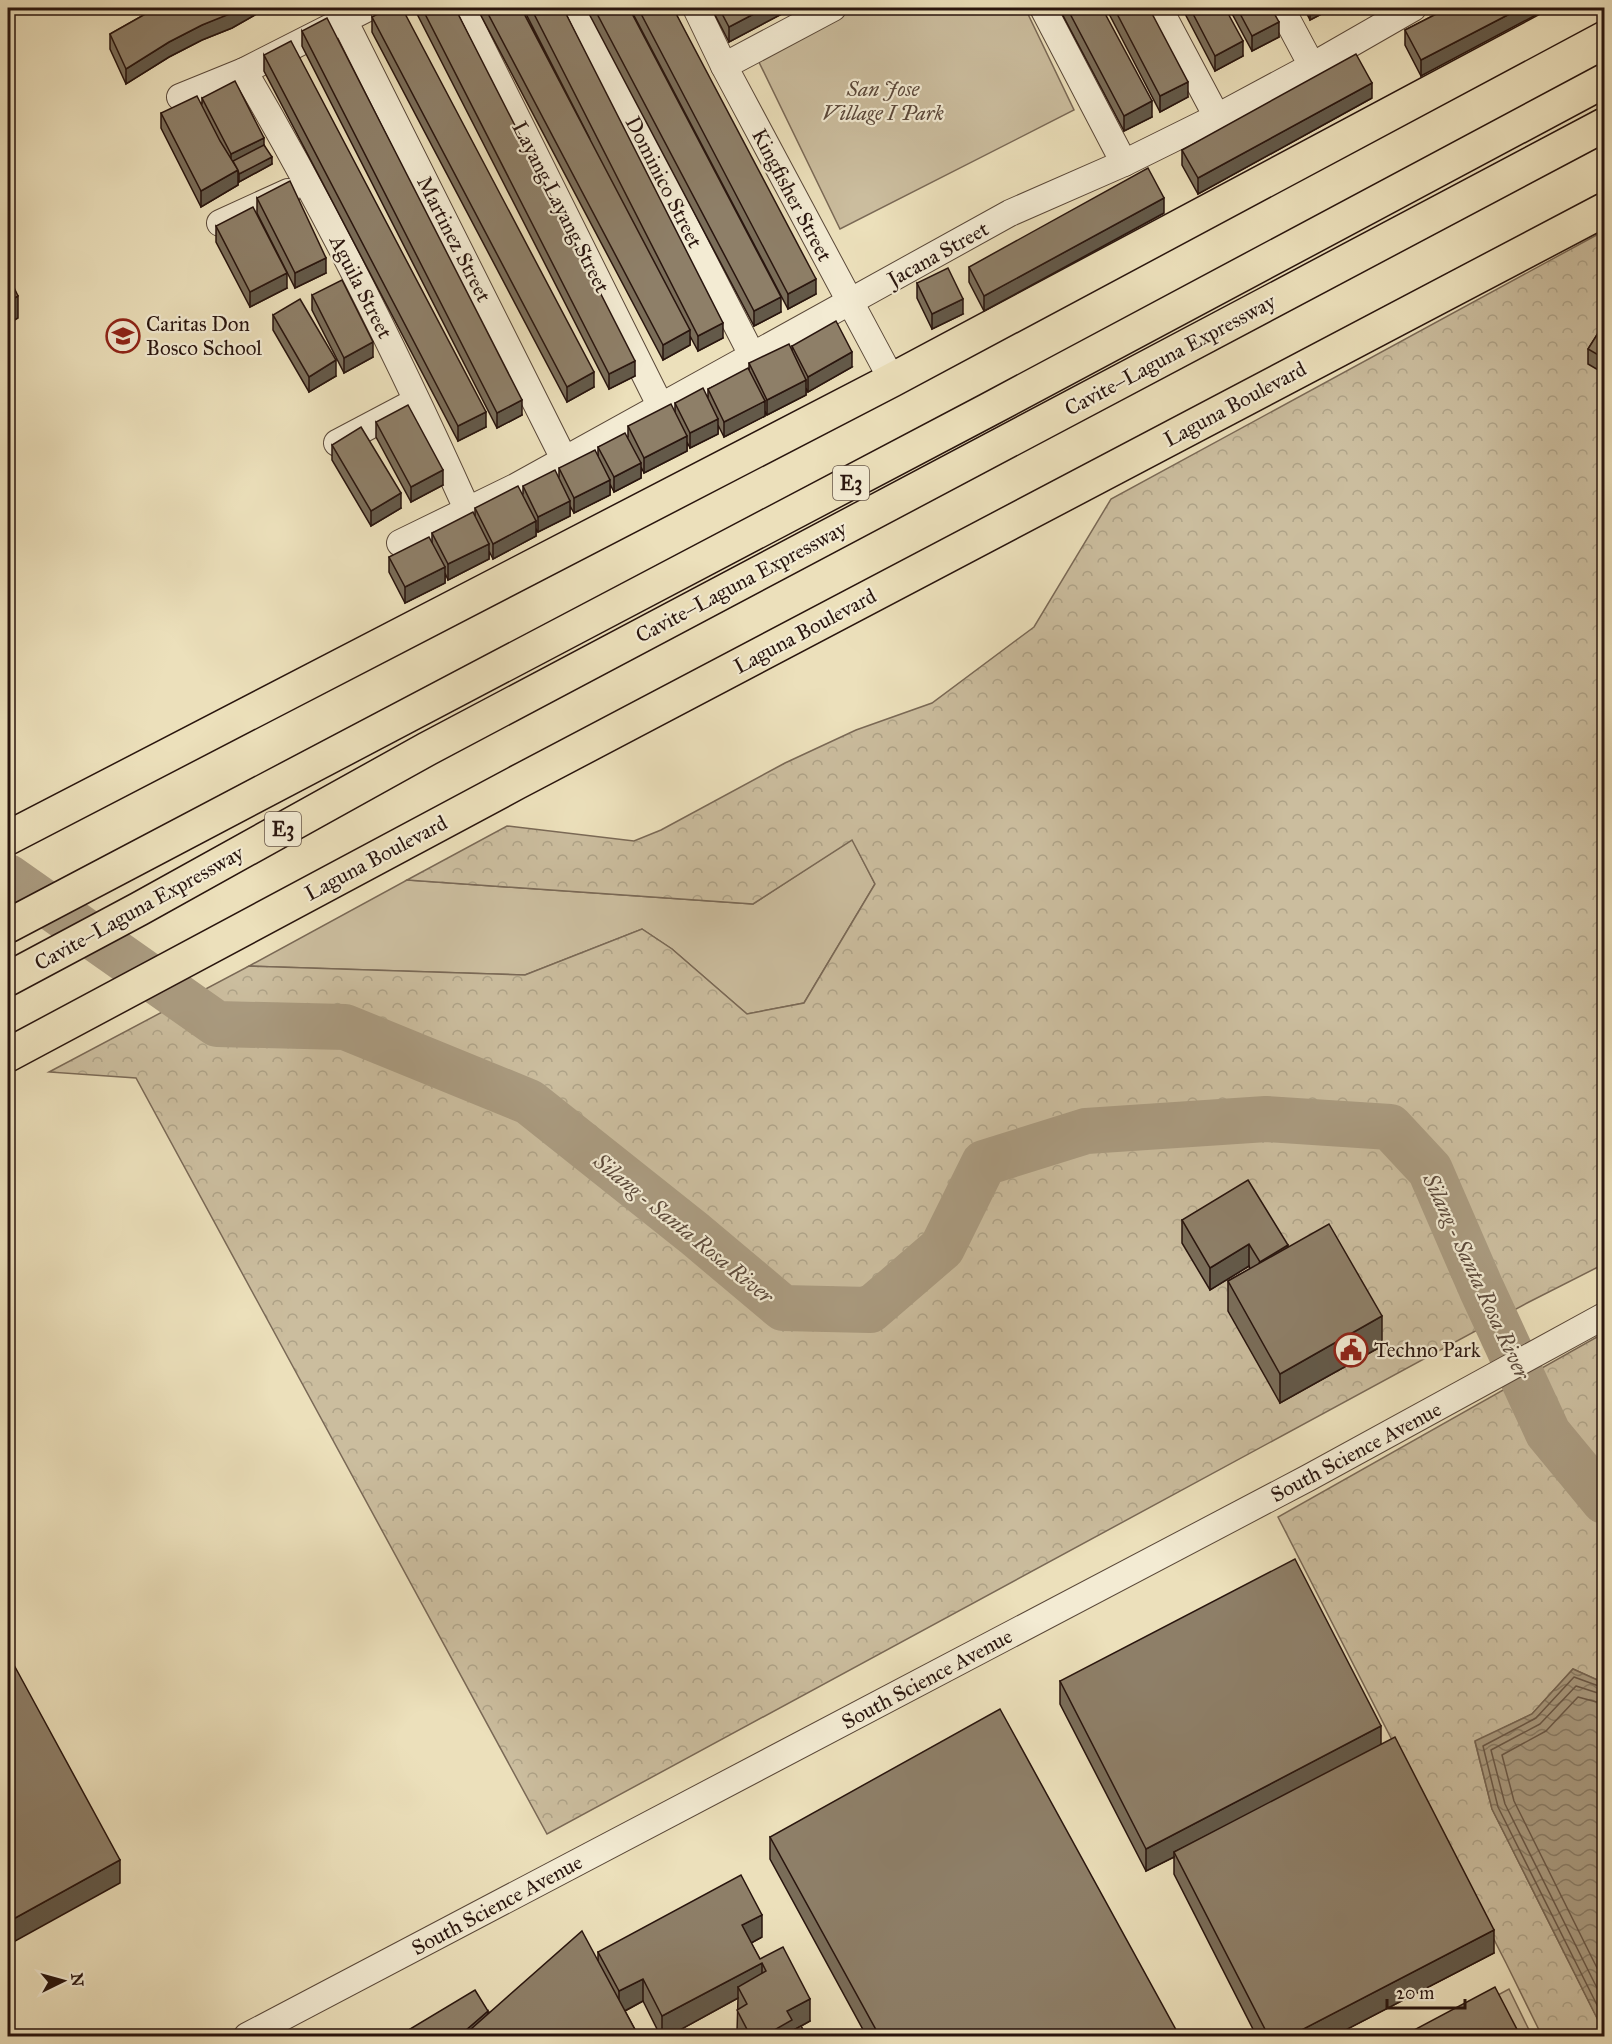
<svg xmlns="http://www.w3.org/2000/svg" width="1612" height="2044" viewBox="0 0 1612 2044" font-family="'IM FELL Great Primer',serif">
	<defs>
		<pattern id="forest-crowns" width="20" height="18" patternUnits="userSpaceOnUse" patternTransform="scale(1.5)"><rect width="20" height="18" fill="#cbbd9e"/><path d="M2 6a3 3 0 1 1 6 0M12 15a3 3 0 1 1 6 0" fill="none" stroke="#aea287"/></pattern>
		<pattern id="water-waves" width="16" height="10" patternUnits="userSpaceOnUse" patternTransform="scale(1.5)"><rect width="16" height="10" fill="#aa9b80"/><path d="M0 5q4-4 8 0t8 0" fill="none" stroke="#8a7d67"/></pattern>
	</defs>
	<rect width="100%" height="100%" fill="#ece0bb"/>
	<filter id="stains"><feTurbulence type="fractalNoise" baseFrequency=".00333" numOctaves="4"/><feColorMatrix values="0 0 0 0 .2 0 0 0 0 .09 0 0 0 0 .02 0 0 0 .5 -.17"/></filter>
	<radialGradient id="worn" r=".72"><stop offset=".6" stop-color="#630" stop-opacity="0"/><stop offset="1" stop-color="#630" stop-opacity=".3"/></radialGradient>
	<g fill="#cbbd9e" stroke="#7a6956" stroke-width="1.5">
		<path d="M854,8H1025L1074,110L840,229L757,58Z"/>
		<path d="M852,839L875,884L804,1003L747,1014L672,949L642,929L525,975L249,966L407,880L753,904Z"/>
		<path d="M1509,1989L1532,2036H1422Z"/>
	</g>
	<g fill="url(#forest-crowns)" stroke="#7a6956" stroke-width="1.5">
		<path d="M1604,231V1264L1529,1302L547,1834L136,1078L49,1072L249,966L525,975L642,929L672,949L747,1014L804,1003L875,884L852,840L753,904L407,880L507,826L634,841L661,830L785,763L856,730L932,703L1034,627L1111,499Z"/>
		<path d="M1604,1333V1683L1573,1669L1532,1714L1475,1742L1492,1809L1604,2032V2036H1542L1506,1963L1278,1517Z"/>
	</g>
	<path fill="url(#water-waves)" stroke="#766552" stroke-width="1.5" d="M1573,1669L1604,1683V2032L1492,1809L1475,1741L1532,1714Z"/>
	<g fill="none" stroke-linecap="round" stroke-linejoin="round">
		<g stroke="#6a5847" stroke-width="1.5">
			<path d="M1604,1688L1574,1677L1536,1718L1483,1746L1498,1807L1604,2019"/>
			<path d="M1604,1695L1576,1686L1540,1724L1491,1750L1505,1804L1604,2002"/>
			<path d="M1604,1704L1578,1697L1546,1731L1502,1755L1514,1801L1604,1982"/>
		</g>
		<path stroke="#aa9b80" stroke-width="46" d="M8,877L217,1024L345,1027L529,1102L695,1234L783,1308L870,1310L942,1248L984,1163L1086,1131L1266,1119L1390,1127L1430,1170L1481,1288L1548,1433L1604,1501"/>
		<defs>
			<g id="minor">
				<path d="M462,8L661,407"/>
				<path d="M574,8L753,357"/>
				<path d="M696,8L724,66L892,380"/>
				<path d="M1043,8L1124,163"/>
				<path d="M1159,8L1217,117"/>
				<path d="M1281,8L1312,66"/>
				<path d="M344,20L564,459"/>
				<path d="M724,66L833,8"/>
				<path d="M244,71C327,212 400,360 467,509"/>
				<path d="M180,97L244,71L368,8"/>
				<path d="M220,223L288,192"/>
				<path d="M337,443L407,406"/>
				<path d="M400,543L515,487L1010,213L1124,163L1217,117L1312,66L1413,8"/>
				<path d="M247,2036L1308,1478L1604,1316"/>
			</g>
			<g id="major">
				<path d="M8,838L892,380L1588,8"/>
				<path d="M8,1055L516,783L1604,210"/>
			</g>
			<g id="highway">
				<path d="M8,926L988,410L1604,81"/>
				<path d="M8,979L139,909L427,749L1604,125"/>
			</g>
		</defs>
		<use href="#minor" stroke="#5a4839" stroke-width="28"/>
		<use href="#major" stroke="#29150e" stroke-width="36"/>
		<use href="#highway" stroke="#29150e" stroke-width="36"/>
		<use href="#minor" stroke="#f3ebd3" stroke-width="26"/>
		<use href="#major" stroke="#ece0bb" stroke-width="33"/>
		<use href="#highway" stroke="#ece0bb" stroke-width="33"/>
	</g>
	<g fill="#7a6d59" stroke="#29150e" stroke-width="1.5">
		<path d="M156,8H267L232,28L202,40L169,57L126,84L110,49V34Z"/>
		<path d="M414,8H455L635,376L609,389Z"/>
		<path d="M477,8H521L590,139L523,8H563L723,338L698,351L690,336V345L663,360Z"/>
		<path d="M586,8H629L781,312L754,326Z"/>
		<path d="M630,8H673L816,294L788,309Z"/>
		<path d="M714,8H793L729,42L714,13Z"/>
		<path d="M1059,8H1102L1152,117L1124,131Z"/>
		<path d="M1106,8H1149L1188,97L1160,112Z"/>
		<path d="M1182,8H1225L1243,56L1215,71Z"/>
		<path d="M1229,8H1271L1279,37L1252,51Z"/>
		<path d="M1304,8H1333L1310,20Z"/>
		<path d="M1448,8L1421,76L1405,45V30Z"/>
		<path d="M372,17L594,387L567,402L372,32Z"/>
		<path d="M302,31L522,415L497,428L302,46Z"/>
		<path d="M264,55L486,427L458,441L264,71Z"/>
		<path d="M202,98L264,145L272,164L239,182L238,180V185L201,207L161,128V113L202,104Z"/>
		<path d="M1372,98L1198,194L1182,165V150Z"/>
		<path d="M257,198L326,273L295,288L257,213Z"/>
		<path d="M1164,213L984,311L969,282V267Z"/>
		<path d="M216,226L287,288L250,307L216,242Z"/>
		<path d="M917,283L963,314L932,329L917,298Z"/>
		<path d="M312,295L373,357L344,373L312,310Z"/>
		<path d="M273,315L336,376L309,392L273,330Z"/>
		<path d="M1605,322V374L1588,364V349Z"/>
		<path d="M792,346L852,367L808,392L806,388V395L767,415L765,411V416L724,437L718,425V434L690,448L687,442V451L644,473L641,467V478L614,492L610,484V495L574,513L570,506V516L538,532L536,529V536L493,559L489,551V559L448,580L445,573V583L405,603L389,572V557L432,543V533L475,516V508L523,494V486L559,477V468L598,457V447L628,437V426L675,413V403L708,397V389L749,371V363L792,351Z"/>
		<path d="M376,422L443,485L411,502L376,437Z"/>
		<path d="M332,445L401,508L371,526L332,460Z"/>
		<path d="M1182,1220L1288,1247L1382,1346L1280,1403L1228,1311V1281L1250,1269L1249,1266L1210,1290L1182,1243Z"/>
		<path d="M1060,1681L1381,1744L1494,1953L1332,2037H1257L1174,1874V1857L1146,1871L1060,1704Z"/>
		<path d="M770,1837L1180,2037H867L770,1859Z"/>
		<path d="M762,1937L751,1943L760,1959L810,2021L801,2026L807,2037H739L737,2032L738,1998L667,2037H661L643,2001L625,2011L639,2037H410V2029L488,2013L598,1962V1952Z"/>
	</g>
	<g fill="#635949" stroke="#29150e" stroke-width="1.5">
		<path d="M241,8H267L232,28L202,40L169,57L126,84V69L169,42L202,25Z"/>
		<path d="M765,8H793L729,42V27Z"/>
		<path d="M1310,8H1333L1310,20Z"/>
		<path d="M1521,8H1549L1421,76V60Z"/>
		<path d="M1279,22V37L1252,51V36Z"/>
		<path d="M1243,41V56L1215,71V56Z"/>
		<path d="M1188,82V97L1160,112V96Z"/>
		<path d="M1372,83V98L1198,194V178Z"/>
		<path d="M1152,101V117L1124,131V116Z"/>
		<path d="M264,138V153L231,162V154Z"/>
		<path d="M272,157V164L239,182V174Z"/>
		<path d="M238,170V185L201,207V191Z"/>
		<path d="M1164,198V213L984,311V296Z"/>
		<path d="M326,258V273L295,288V273Z"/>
		<path d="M287,273V288L250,307V292Z"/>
		<path d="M816,279V294L788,309V294Z"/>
		<path d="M18,296V318L8,324V302Z"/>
		<path d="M781,297V312L754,326V311Z"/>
		<path d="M963,299V314L932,329V314Z"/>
		<path d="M723,323V338L698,351V336Z"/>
		<path d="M690,330V345L663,360V345Z"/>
		<path d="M373,342V357L344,373V358Z"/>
		<path d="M852,352V367L808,392V377Z"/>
		<path d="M336,360V376L309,392V377Z"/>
		<path d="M635,361V376L609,389V374Z"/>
		<path d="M594,372V387L567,402V387Z"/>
		<path d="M806,380V395L767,415V400Z"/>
		<path d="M522,400V415L497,428V413Z"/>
		<path d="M765,401V416L724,437V422Z"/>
		<path d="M486,412V427L458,441V426Z"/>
		<path d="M718,419V434L690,448V433Z"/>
		<path d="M687,436V451L644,473V458Z"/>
		<path d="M641,463V478L614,492V477Z"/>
		<path d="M443,470V485L411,502V487Z"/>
		<path d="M610,480V495L574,513V498Z"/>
		<path d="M401,493V508L371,526V511Z"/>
		<path d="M570,501V516L538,532V517Z"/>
		<path d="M536,521V536L493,559V544Z"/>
		<path d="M489,544V559L448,580V564Z"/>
		<path d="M445,567V583L405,603V587Z"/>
		<path d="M1249,1244V1266L1210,1290V1268Z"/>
		<path d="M1288,1245V1267L1260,1262Z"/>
		<path d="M1382,1316V1346L1280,1403V1374Z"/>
		<path d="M1381,1726V1748L1174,1852V1857L1146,1871V1849Z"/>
		<path d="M120,1860V1883L8,1945V1922Z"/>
		<path d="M762,1915V1937L742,1948V1925Z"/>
		<path d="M1494,1930V1953L1332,2037H1288Z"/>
		<path d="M762,1963V1985L738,1987V1998L667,2037H662V2016Z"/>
		<path d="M643,1979V2001L619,2014V1991Z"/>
		<path d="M810,1999V2021L792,2031V2037H762L787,2011Z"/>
		<path d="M488,2011V2034L485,2037H458Z"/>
	</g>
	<g fill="#8e7f68" stroke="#29150e" stroke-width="1.5">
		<path d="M156,8H241L232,13L202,25L169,42L126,69L110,34Z"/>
		<path d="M389,8H402L594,372L567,387L372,17Z"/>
		<path d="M422,8H455L635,361L609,374Z"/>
		<path d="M485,8H521L690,330L663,345Z"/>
		<path d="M531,8H563L723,323L698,336Z"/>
		<path d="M594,8H629L781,297L754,311Z"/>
		<path d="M638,8H673L816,279L788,294Z"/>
		<path d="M719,8H765L729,27Z"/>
		<path d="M1067,8H1102L1152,101L1124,116Z"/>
		<path d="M1114,8H1149L1188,82L1160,96Z"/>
		<path d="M1190,8H1225L1243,41L1215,56Z"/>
		<path d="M1237,8H1271L1279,22L1252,36Z"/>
		<path d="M1448,8H1521L1421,60L1405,30Z"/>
		<path d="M327,18L522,400L497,413L302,31Z"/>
		<path d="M291,41L486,412L458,426L264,55Z"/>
		<path d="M1356,54L1372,83L1198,178L1182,150Z"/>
		<path d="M235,81L264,138L231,154L202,98Z"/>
		<path d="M197,96L220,141L238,170L201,191L161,113Z"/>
		<path d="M264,145L272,157L239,174L238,170L233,161Z"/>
		<path d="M1148,168L1164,198L984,296L969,267Z"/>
		<path d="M290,181L326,258L295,273L257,198Z"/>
		<path d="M253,207L287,273L250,292L216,226Z"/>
		<path d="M948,268L963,299L932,314L917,283Z"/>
		<path d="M8,275L18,296L8,302Z"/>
		<path d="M342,280L373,342L344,358L312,295Z"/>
		<path d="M300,299L336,360L309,377L273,315Z"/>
		<path d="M836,321L852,352L808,377L792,346Z"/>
		<path d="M1605,322V359L1588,349Z"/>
		<path d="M789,344L806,380L767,400L749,363Z"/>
		<path d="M748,368L765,401L724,422L708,389Z"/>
		<path d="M703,388L718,419L690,433L675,403Z"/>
		<path d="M671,404L687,436L644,458L628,426Z"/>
		<path d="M408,405L443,470L411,487L376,422Z"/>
		<path d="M361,427L401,493L371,511L332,445Z"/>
		<path d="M625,433L641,463L614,477L598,447Z"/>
		<path d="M595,450L610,480L574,498L559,468Z"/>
		<path d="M555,470L570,501L538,517L523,486Z"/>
		<path d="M518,486L536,521L493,544L475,508Z"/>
		<path d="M473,512L489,544L448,564L432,533Z"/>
		<path d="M429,537L445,567L405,587L389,557Z"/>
		<path d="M1248,1180L1288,1245L1260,1262L1249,1244L1210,1268L1182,1220Z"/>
		<path d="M1329,1224L1382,1316L1280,1374L1228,1281Z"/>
		<path d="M1295,1559L1381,1726L1146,1849L1060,1681Z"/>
		<path d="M8,1654L120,1860L8,1922Z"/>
		<path d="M1000,1709L1180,2037H880L770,1837Z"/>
		<path d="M1395,1737L1494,1930L1288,2037H1269L1174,1852Z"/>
		<path d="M741,1875L762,1915L742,1925L760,1959L783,1947L810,1999L787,2011L792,2020L762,2037H751L737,2010L747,2004L738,1987L766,1971L762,1963L662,2016L643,1979L619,1991L598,1952Z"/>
		<path d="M582,1931L639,2037H462Z"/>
		<path d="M1495,1987L1521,2037H1401Z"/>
		<path d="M475,1990L488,2011L458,2037H414L410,2029Z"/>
		<path d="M801,2026L807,2037H781Z"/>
	</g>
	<defs>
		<symbol id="school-ring" viewBox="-11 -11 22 22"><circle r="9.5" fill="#f3ebd3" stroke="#8f2418" stroke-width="1.5"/><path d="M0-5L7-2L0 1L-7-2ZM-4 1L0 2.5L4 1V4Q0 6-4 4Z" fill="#8f2418"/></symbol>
		<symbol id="civic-ring" viewBox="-11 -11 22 22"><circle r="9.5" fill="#f3ebd3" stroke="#8f2418" stroke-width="1.5"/><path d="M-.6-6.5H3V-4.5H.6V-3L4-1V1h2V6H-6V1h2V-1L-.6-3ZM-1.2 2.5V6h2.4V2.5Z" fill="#8f2418"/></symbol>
	</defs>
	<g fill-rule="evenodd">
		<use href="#school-ring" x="104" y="317" width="38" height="38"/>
		<use href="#civic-ring" x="1332" y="1331" width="38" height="38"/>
	</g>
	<g text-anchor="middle" stroke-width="4.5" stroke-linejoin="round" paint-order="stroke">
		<g fill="#f3ebd3" stroke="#665549" stroke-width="1.5">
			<rect x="833" y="466" width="36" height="34" rx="4.5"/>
			<rect x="265" y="812" width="36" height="34" rx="4.5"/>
		</g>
		<g font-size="20" font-weight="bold" fill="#29150e">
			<text x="851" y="490">E3</text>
			<text x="283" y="836">E3</text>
		</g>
		<g font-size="21" font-style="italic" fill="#5a4739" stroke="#f3ebd3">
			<text x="883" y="96">San Jose<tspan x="883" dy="24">Village I Park</tspan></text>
		</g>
		<g font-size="21" fill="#29150e" stroke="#f3ebd3">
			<text transform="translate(664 182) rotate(63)" y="7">Dominico Street</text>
			<text transform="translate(792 195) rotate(62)" y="7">Kingfisher Street</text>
			<text transform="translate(561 207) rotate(63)" y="7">Layang Layang Street</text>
			<text transform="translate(454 239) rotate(63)" y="7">Martinez Street</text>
			<text transform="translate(938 254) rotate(-29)" y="7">Jacana Street</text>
			<text transform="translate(361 287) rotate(63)" y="7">Aguila Street</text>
			<text transform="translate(1170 355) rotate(-28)" y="7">Cavite–Laguna Expressway</text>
			<text transform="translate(1235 404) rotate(-28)" y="7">Laguna Boulevard</text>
			<text transform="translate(741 582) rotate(-28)" y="7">Cavite–Laguna Expressway</text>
			<text transform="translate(805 631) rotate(-28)" y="7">Laguna Boulevard</text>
			<text transform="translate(376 858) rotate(-28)" y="7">Laguna Boulevard</text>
			<text transform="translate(139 908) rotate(-29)" y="7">Cavite–Laguna Expressway</text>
			<text transform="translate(1356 1452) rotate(-28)" y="7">South Science Avenue</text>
			<text transform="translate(927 1679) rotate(-28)" y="7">South Science Avenue</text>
			<text transform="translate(497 1905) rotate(-28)" y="7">South Science Avenue</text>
		</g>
		<g font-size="21" fill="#29150e" stroke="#f3ebd3" text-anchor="start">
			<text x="146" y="331">Caritas Don<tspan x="146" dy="24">Bosco School</tspan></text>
			<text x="1374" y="1357">Techno Park</text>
		</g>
		<g font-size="22" font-style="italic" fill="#5d4b3c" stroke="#f3ebd3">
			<text transform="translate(684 1228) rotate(39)" y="8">Silang - Santa Rosa River</text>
			<text transform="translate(1477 1276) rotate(65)" y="8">Silang - Santa Rosa River</text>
		</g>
	</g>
	<rect width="1612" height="2044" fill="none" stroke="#ece0bb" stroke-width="30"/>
	<rect x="9" y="9" width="1594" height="2026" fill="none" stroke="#29150e" stroke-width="3"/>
	<rect x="15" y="15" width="1582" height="2014" fill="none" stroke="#29150e" stroke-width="1.5"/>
	<g transform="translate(63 1981) rotate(85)" stroke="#f3ebd3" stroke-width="4.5" paint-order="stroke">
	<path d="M0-4.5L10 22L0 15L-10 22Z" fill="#29150e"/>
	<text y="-9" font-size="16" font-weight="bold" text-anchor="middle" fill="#29150e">N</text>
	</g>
	<path d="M1387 1999v9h78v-9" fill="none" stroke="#29150e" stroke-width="3"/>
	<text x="1396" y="1999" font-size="18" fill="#29150e" stroke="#f3ebd3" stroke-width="4.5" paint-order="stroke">20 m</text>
	<rect width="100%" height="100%" filter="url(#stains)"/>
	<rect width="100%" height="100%" fill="url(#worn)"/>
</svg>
